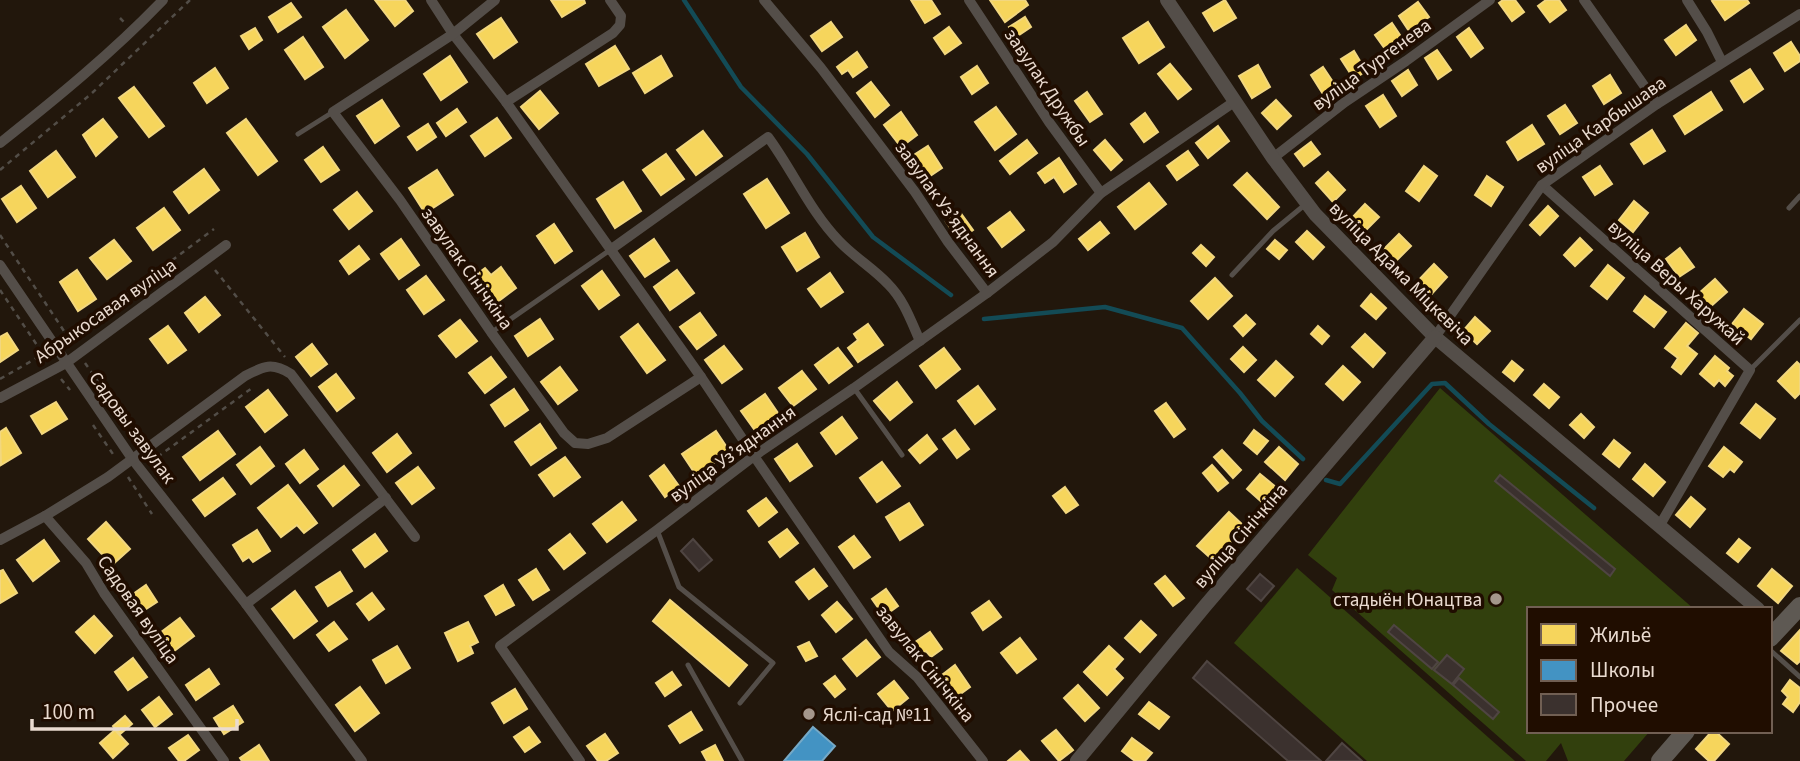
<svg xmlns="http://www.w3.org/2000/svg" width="1800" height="761" viewBox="0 0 1800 761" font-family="'Source Sans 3',sans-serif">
	<rect width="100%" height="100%" fill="#22170c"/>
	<g fill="#32400d">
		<path d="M1440,388L1694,609H1529V731H1650L1624,761H1568L1561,743L1546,761H1526L1332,590L1337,578L1308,555Z"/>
		<path d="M1297,568L1515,761H1367L1234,643Z"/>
	</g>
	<g fill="#f6d55c" stroke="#f2d77f" stroke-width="2">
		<path d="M375,0H405L413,11L395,26Z"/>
		<path d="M551,0H584L585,3L562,17Z"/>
		<path d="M911,0H931L940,14L925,23Z"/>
		<path d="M990,0H1025L1028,5L1005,22Z"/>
		<path d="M1225,0L1236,18L1214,31L1203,13Z"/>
		<path d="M1503,0H1515L1524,12L1512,21L1499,3Z"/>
		<path d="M1546,0H1559L1566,10L1550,22L1538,6Z"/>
		<path d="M1714,0H1747L1749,3L1725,20L1712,1Z"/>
		<path d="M1418,2L1429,17L1409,31L1399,16Z"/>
		<path d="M291,3L301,17L278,32L269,17Z"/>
		<path d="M346,10L368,40L345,58L323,27Z"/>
		<path d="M1025,17L1031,27L1016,37L1009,27Z"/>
		<path d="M501,18L517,42L494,58L477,34Z"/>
		<path d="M831,22L842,37L822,51L811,36Z"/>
		<path d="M1148,22L1164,47L1139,63L1123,38Z"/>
		<path d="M1392,23L1404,41L1388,53L1375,35Z"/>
		<path d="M1686,25L1696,40L1676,55L1665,40Z"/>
		<path d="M949,27L961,43L945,54L934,38Z"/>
		<path d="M255,28L262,40L249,49L241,36Z"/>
		<path d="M1469,28L1483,48L1471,57L1457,37Z"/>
		<path d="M303,37L323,67L305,79L285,50Z"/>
		<path d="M1791,42L1800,56V61L1785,71L1774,53Z"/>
		<path d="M615,46L629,69L599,86L586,64Z"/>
		<path d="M1437,50L1451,70L1438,79L1425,58Z"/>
		<path d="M1354,51L1366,71L1354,79L1341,59Z"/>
		<path d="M857,52L867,67L853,77L848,70L842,74L837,67Z"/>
		<path d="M450,56L467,82L441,100L424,74Z"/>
		<path d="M661,56L672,76L645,93L633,73Z"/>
		<path d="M1170,64L1191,89L1178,99L1158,74Z"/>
		<path d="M1258,65L1270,87L1252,98L1239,76Z"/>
		<path d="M977,66L988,83L972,94L961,77Z"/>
		<path d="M1323,67L1339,91L1326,99L1311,75Z"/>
		<path d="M215,68L228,88L207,103L194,83Z"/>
		<path d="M1750,69L1763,89L1744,102L1731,81Z"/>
		<path d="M1408,70L1417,85L1402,96L1392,81Z"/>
		<path d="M1610,75L1621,93L1604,104L1593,86Z"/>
		<path d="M871,82L889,105L875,117L857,93Z"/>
		<path d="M134,87L164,126L149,137L119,98Z"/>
		<path d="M540,91L558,113L539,129L521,107Z"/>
		<path d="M1087,92L1102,114L1090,122L1075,101Z"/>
		<path d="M1711,92L1722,110L1685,134L1674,116Z"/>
		<path d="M1383,95L1396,116L1380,127L1366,106Z"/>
		<path d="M382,100L399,126L375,143L357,116Z"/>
		<path d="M1276,100L1291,116L1277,129L1262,113Z"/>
		<path d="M1565,105L1577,123L1560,134L1548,116Z"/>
		<path d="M996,107L1016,134L995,150L975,122Z"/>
		<path d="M457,109L466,122L446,136L437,123Z"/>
		<path d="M901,112L917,135L901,147L884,125Z"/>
		<path d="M1145,113L1158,132L1144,142L1131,124Z"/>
		<path d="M497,118L511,138L485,156L471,136Z"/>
		<path d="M103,119L117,137L96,156L83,135Z"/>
		<path d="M246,119L277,161L258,175L227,133Z"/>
		<path d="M428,124L436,137L417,150L408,137Z"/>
		<path d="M1532,125L1544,144L1518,160L1507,142Z"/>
		<path d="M1218,126L1229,141L1208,158L1196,143Z"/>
		<path d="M1652,130L1665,151L1644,164L1631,144Z"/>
		<path d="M703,131L722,156L696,175L677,150Z"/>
		<path d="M1027,140L1037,153L1010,174L1000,161Z"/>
		<path d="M1105,140L1122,160L1111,170L1094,150Z"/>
		<path d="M1311,142L1320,154L1304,166L1295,154Z"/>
		<path d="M928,146L942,168L924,180L909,158Z"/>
		<path d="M323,147L339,170L321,182L305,160Z"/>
		<path d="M56,151L75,177L48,197L30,171Z"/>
		<path d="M1188,151L1198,165L1177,180L1167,166Z"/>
		<path d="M666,154L684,179L661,195L643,170Z"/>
		<path d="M1059,158L1076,184L1064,192L1054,177L1045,183L1038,173Z"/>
		<path d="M1424,166L1437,176L1419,201L1406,191Z"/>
		<path d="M1600,166L1612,184L1595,195L1583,177Z"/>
		<path d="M204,169L219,190L189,213L174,192Z"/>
		<path d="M437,170L453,195L425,213L409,188Z"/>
		<path d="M1328,172L1345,190L1333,202L1316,183Z"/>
		<path d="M1247,173L1279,207L1267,219L1234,185Z"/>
		<path d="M1487,176L1503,187L1491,206L1475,195Z"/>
		<path d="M767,179L789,213L766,228L744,194Z"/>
		<path d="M623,182L641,211L615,228L597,199Z"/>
		<path d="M1149,183L1166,204L1135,229L1118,207Z"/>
		<path d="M21,186L36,208L17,222L2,199Z"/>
		<path d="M357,192L372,211L349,229L334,210Z"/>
		<path d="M1634,201L1648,213L1633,232L1619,220Z"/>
		<path d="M1365,204L1379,217L1363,233L1350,220Z"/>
		<path d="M1548,206L1558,216L1540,235L1530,225Z"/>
		<path d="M164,208L180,230L153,250L137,228Z"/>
		<path d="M960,212L973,230L959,240L946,222Z"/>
		<path d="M1010,212L1024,230L1002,247L988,228Z"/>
		<path d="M1100,222L1109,233L1088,250L1079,239Z"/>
		<path d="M554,224L572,251L555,263L537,236Z"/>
		<path d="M1307,231L1324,247L1313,259L1296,242Z"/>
		<path d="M805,233L819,257L797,271L782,247Z"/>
		<path d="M1399,234L1411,246L1393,264L1381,252Z"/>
		<path d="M1580,238L1592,250L1575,266L1564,255Z"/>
		<path d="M401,239L419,265L399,279L381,254Z"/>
		<path d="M654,239L669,261L645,277L630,256Z"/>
		<path d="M114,240L131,261L107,279L90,258Z"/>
		<path d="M1275,240L1287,250L1279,259L1267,249Z"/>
		<path d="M1201,245L1214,257L1206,266L1193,253Z"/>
		<path d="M359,246L369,259L349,274L340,261Z"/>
		<path d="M1680,248L1694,267L1679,277L1666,259Z"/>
		<path d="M1434,264L1447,277L1428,298L1414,285Z"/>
		<path d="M1608,265L1624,278L1607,299L1591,286Z"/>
		<path d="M501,267L516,288L492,306L472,278L485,268L491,275Z"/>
		<path d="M77,270L96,299L78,311L60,282Z"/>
		<path d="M677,270L694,293L670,310L654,287Z"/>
		<path d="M602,271L619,295L599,309L582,286Z"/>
		<path d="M830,273L843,292L821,307L808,289Z"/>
		<path d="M426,276L444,300L424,314L407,290Z"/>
		<path d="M1215,278L1232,296L1208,319L1191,301Z"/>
		<path d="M1715,279L1727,292L1710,307L1698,294Z"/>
		<path d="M1371,294L1386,308L1376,319L1361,306Z"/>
		<path d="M1645,296L1666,312L1654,327L1634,311Z"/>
		<path d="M205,297L220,315L199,332L185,313Z"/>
		<path d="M1744,309L1763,324L1751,339L1732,324Z"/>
		<path d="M700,313L716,335L697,349L680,327Z"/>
		<path d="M1246,315L1255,324L1243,336L1234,326Z"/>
		<path d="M1475,317L1490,331L1477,344L1463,331Z"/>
		<path d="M540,319L553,339L528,356L515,336Z"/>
		<path d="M460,320L477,341L456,357L439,336Z"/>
		<path d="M1686,323L1698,333L1687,346L1697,354L1681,374L1672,367L1678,358L1665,348Z"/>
		<path d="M638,324L665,360L647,373L621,337Z"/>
		<path d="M868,324L883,345L858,362L848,348L858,340L854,334Z"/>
		<path d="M168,326L186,350L168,363L150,339Z"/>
		<path d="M1318,326L1329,336L1322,344L1311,334Z"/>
		<path d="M7,333L18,350L0,362V337Z"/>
		<path d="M1365,334L1385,353L1373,367L1352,347Z"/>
		<path d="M312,344L327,364L311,376L296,357Z"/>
		<path d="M724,346L742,369L722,383L705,360Z"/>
		<path d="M1243,347L1256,360L1244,372L1231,359Z"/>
		<path d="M838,348L852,366L829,383L815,365Z"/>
		<path d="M944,348L960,369L936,388L920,366Z"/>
		<path d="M1715,356L1729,368L1727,371L1733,376L1725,386L1719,380L1714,386L1700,374Z"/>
		<path d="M491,357L506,377L485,393L469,373Z"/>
		<path d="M1276,361L1293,377L1275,396L1258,380Z"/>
		<path d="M1512,361L1523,370L1514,381L1503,372Z"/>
		<path d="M1797,362L1800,365V393L1795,398L1778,381Z"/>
		<path d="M1343,366L1360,382L1343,400L1326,384Z"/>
		<path d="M560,367L577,390L558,404L541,382Z"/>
		<path d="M802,371L816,389L793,406L779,388Z"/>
		<path d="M336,374L354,398L337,411L319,387Z"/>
		<path d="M897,382L912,402L890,420L874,401Z"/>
		<path d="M1544,384L1559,397L1549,408L1534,395Z"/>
		<path d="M978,386L995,409L975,424L958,401Z"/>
		<path d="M514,389L528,410L505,426L491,405Z"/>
		<path d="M268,390L287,415L265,432L246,407Z"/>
		<path d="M765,394L780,416L756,432L741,411Z"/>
		<path d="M56,402L67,419L42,434L31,416Z"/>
		<path d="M1166,403L1185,429L1174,437L1155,411Z"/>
		<path d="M1756,404L1775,419L1760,438L1741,423Z"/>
		<path d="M1581,414L1594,427L1584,438L1570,425Z"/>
		<path d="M842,417L857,438L836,454L821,433Z"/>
		<path d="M540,424L556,448L531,465L515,442Z"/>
		<path d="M6,428L21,453L1,465L0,432Z"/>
		<path d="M955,430L969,449L957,458L943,439Z"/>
		<path d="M1254,430L1268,441L1257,454L1244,443Z"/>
		<path d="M218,431L235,454L200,480L183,457Z"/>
		<path d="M716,431L730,452L696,475L682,454Z"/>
		<path d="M397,434L411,453L387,472L373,453Z"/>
		<path d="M927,435L937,449L920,463L909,450Z"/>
		<path d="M1614,440L1630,453L1619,467L1603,454Z"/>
		<path d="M797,444L812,466L790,481L775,459Z"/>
		<path d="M260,447L274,466L251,484L237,465Z"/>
		<path d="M1279,447L1298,464L1285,480L1265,462Z"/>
		<path d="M1724,447L1742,462L1734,472L1730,469L1723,477L1709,466Z"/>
		<path d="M304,450L318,469L300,483L286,464Z"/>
		<path d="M1222,450L1241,470L1233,478L1214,457Z"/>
		<path d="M565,457L580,477L554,496L539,475Z"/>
		<path d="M882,462L900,486L877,502L860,478Z"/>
		<path d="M1645,464L1665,482L1653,496L1633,479Z"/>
		<path d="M664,465L679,486L665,497L650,476Z"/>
		<path d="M1212,465L1228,483L1218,491L1203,473Z"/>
		<path d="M344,466L359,485L333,506L318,486Z"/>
		<path d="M418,467L434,488L412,504L396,483Z"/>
		<path d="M1260,474L1277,488L1264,504L1247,489Z"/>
		<path d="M223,478L235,494L205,516L193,500Z"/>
		<path d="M288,485L317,523L304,533L297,525L281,537L258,508Z"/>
		<path d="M1065,487L1078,505L1066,513L1053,496Z"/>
		<path d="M1691,497L1705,509L1690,527L1676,515Z"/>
		<path d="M766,498L777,512L759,526L748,511Z"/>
		<path d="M622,502L636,520L607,542L593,524Z"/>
		<path d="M909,503L923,525L900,540L886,517Z"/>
		<path d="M1229,512L1245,527L1214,561L1197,546Z"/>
		<path d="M106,522L130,549L112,565L88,539Z"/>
		<path d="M787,529L798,543L780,557L769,542Z"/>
		<path d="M257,530L270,551L253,562L249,557L243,561L233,545Z"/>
		<path d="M375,534L387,551L365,567L353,550Z"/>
		<path d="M570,534L585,553L564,569L549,550Z"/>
		<path d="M854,536L870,557L854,568L839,547Z"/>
		<path d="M1739,539L1750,548L1738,562L1727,553Z"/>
		<path d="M44,540L59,561L33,581L17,560Z"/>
		<path d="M536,569L549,590L533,600L519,580Z"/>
		<path d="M814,569L827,586L809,599L796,582Z"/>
		<path d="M1772,569L1792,586L1778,603L1758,586Z"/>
		<path d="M3,570L17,593L0,603V571Z"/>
		<path d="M340,572L352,591L328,606L316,587Z"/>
		<path d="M1165,576L1184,598L1173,606L1155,584Z"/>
		<path d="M146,585L157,602L137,615L126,599Z"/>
		<path d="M503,585L514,605L496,615L485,596Z"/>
		<path d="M886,589L898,606L884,616L872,599Z"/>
		<path d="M295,591L317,621L294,638L272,609Z"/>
		<path d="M372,593L384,609L369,620L357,604Z"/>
		<path d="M670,600L747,665L729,686L653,621Z"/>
		<path d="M989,601L1001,617L983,630L972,613Z"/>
		<path d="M837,602L852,619L836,632L822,615Z"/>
		<path d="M94,616L112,636L95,653L76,632Z"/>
		<path d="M180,618L194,636L166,657L152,639Z"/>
		<path d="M1141,621L1156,635L1140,652L1125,638Z"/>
		<path d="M334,622L347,639L329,651L317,635Z"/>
		<path d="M468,622L478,642L470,646L473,653L458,661L445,633Z"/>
		<path d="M1800,630V661L1797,664L1781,651Z"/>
		<path d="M930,632L942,649L931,657L926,651L916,658L908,647Z"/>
		<path d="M1020,638L1036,659L1017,673L1001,653Z"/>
		<path d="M866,640L880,657L857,676L843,659Z"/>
		<path d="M809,642L817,656L806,661L798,647Z"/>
		<path d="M397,646L410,668L386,683L373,660Z"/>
		<path d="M1109,646L1123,659L1114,669L1123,678L1107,695L1084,672Z"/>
		<path d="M133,658L147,677L128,690L115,672Z"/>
		<path d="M955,665L970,687L952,700L942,686L947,682L942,675Z"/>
		<path d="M209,669L219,684L196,700L186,685Z"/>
		<path d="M672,672L681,685L665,696L656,683Z"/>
		<path d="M835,676L845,689L835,697L824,684Z"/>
		<path d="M1790,680L1800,688V702L1793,712L1783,704L1788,697L1782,691Z"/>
		<path d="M894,681L908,698L892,711L878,694Z"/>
		<path d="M1078,685L1099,708L1085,721L1064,698Z"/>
		<path d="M360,687L379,713L355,731L336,705Z"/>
		<path d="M515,689L527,709L504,723L492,703Z"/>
		<path d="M159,697L172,714L155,727L142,710Z"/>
		<path d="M1149,702L1169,717L1159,729L1139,714Z"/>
		<path d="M233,706L243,722L224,734L214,718Z"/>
		<path d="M691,712L702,730L680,743L669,726Z"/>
		<path d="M125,716L132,724L120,734L113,726Z"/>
		<path d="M529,727L540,742L525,752L514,737Z"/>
		<path d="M115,730L128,744L113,758L100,743Z"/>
		<path d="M1056,730L1073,750L1059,761L1042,741Z"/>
		<path d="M1712,731H1715L1729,744L1714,761H1709L1696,749Z"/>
		<path d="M605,734L618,753L606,761H598L587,746Z"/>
		<path d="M188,735L199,750L184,761H179L169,748Z"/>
		<path d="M1132,738L1152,753L1145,761H1135L1122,751Z"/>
		<path d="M259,745L269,761H242L240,758Z"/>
		<path d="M715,745L723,761H707L702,752Z"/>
		<path d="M1020,751L1029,761H1008Z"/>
	</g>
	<path fill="#4393c3" stroke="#75a9c7" stroke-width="2" d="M813,727L835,746L822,761H784Z"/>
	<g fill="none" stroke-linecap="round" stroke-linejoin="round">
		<g stroke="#134b56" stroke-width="4.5">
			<path d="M684,0L741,87L807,154L873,237L951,295"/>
			<path d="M984,319L1105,307L1182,328L1240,393L1262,421L1303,459"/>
			<path d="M1326,480L1340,484L1432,384L1445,383L1489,424L1594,508"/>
		</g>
	</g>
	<g fill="#3b312e" stroke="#4f4542" stroke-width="2">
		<path d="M1500,475L1615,569L1610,576L1495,481Z"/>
		<path d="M693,539L712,560L699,571L681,551Z"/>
		<path d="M1260,574L1274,586L1261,601L1247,589Z"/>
		<path d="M1394,625L1438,662L1432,669L1388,632Z"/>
		<path d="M1447,655L1464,669L1452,684L1434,670Z"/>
		<path d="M1207,661L1321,761H1288L1193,678Z"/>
		<path d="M1459,678L1499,712L1493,719L1453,685Z"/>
		<path d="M1342,743L1362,761H1326Z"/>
	</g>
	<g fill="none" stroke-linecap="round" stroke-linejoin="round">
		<g stroke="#524d47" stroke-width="2.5" stroke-dasharray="5 5" stroke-linecap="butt">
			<path d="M120,18L125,23"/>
			<path d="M0,170L91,94L190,0"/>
			<path d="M0,235L72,343"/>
			<path d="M215,270L285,357"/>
			<path d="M0,290L47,360"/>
			<path d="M68,338L214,229"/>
			<path d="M85,363L140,441"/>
			<path d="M0,379L42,355"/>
			<path d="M61,379L70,390"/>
			<path d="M93,425L115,457"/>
			<path d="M151,458L152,461L252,388"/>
			<path d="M128,477L152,514"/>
		</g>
		<g stroke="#544e49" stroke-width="5">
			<path d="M298,134L333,112"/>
			<path d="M1789,208L1800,196"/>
			<path d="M1232,275L1273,231L1307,203"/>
			<path d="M492,332L610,250"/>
			<path d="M1750,370L1800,320"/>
			<path d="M854,388L902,455"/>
			<path d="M657,530L679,587L773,663L740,703"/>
			<path d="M1770,650L1800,677"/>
			<path d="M688,665L742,761"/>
		</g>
		<g stroke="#544e49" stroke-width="10">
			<path d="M431,0L453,34L506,102L701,377L754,456L889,652L917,677L983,761"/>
			<path d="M495,0L453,34L333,112L400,200L491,332L564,433L575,443L588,444L607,438L701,377"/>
			<path d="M764,0L821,68L881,147L915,192L948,242L987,293"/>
			<path d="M969,0L1049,122L1101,193"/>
			<path d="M1584,0L1657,104"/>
			<path d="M1687,0L1707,32L1722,62"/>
			<path d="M506,102L613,33L620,25L621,16L610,0"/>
			<path d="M0,143C57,98 113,52 163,0"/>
			<path d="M1273,158L1345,102L1406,61L1490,0"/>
			<path d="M1542,185L1750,370L1660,525"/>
			<path d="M610,250L768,137C793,171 810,211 839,241C854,257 873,268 888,284C904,300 911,321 920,341"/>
			<path d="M0,265L133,460L246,604L362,761"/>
			<path d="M1435,337L1542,185L1657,104L1800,14"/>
			<path d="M0,398L66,363L226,245"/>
			<path d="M45,516L86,563L104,593L224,761"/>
			<path d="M0,540L45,516L108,477L245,376C264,366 272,362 291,374L415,537"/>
			<path d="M246,604L386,498"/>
			<path d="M580,761L500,646L657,530L754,456L854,388L987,293L1053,242L1101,193L1234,102"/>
		</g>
		<g stroke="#544e49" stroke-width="14">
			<path d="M1167,0L1273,158L1315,214L1435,337L1758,609"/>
			<path d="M1077,761L1205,606L1435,337"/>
		</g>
		<g stroke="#5e5953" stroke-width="18">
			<path d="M1770,638L1800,606"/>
			<path d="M1660,761L1686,731"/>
		</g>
	</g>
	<g fill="#a4968b" stroke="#200d00" stroke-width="2.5">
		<circle cx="1496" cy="599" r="7"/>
		<circle cx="809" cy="714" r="7"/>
	</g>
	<g text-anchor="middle" stroke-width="7" stroke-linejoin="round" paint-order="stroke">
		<g font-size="19" fill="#eadbd0" stroke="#200d00">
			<text transform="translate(1371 64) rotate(-36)" y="7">вуліца Тургенева</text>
			<text transform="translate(1048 87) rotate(56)" y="7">завулак Дружбы</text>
			<text transform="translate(1600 124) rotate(-35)" y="7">вуліца Карбышава</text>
			<text transform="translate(948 209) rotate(54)" y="7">завулак Узʼяднання</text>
			<text transform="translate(468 268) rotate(55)" y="7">завулак Сінічкіна</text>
			<text transform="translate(1402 273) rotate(45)" y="7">вуліца Адама Міцкевіча</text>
			<text transform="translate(1677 282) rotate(42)" y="7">вуліца Веры Харужай</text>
			<text transform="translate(105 310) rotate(-35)" y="7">Абрыкосавая вуліца</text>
			<text transform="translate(133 427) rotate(54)" y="7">Садовы завулак</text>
			<text transform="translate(732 453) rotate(-36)" y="7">вуліца Узʼяднання</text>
			<text transform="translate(1240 535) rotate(-49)" y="7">вуліца Сінічкіна</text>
			<text transform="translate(139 609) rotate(55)" y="7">Садовая вуліца</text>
			<text transform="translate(926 663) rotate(51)" y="7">завулак Сінічкіна</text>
		</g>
		<g font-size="19" fill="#eadbd0" stroke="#200d00" text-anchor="end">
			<text x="1482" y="606">стадыён Юнацтва</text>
			<text x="823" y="721" text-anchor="start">Яслі-сад №11</text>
		</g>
	</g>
	<rect x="1527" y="607" width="245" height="126" fill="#200d00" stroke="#715f53" stroke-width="2"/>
	<rect x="1541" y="624" width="35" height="21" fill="#f6d55c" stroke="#715f53" stroke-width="2"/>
	<text x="1590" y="642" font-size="21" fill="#eadbd0">Жильё</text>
	<rect x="1541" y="660" width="35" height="21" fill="#4393c3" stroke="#715f53" stroke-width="2"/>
	<text x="1590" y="677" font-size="21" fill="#eadbd0">Школы</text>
	<rect x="1541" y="694" width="35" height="21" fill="#3b312e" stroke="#715f53" stroke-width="2"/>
	<text x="1590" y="712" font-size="21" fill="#eadbd0">Прочее</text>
	<path d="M32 719v10h205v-10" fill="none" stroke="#eadbd0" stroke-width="3.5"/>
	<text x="42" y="719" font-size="21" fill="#eadbd0" stroke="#200d00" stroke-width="5" paint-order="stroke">100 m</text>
</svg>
